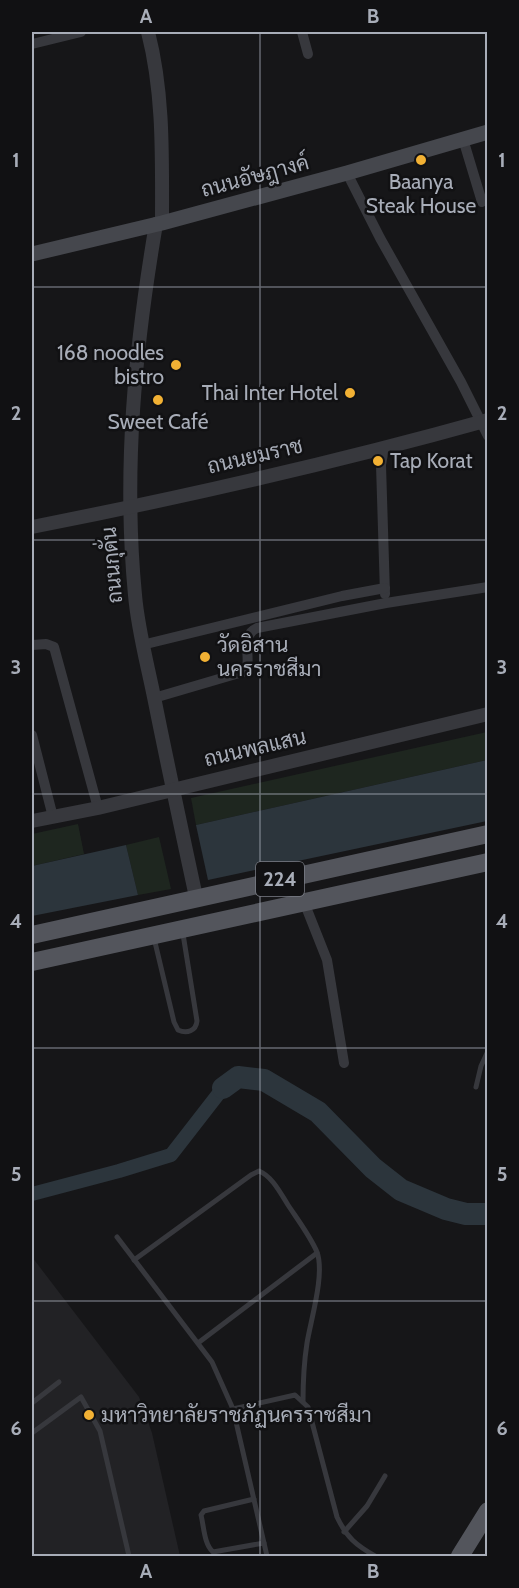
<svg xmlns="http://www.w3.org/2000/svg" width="519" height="1588" viewBox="0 0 519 1588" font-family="Cabin,Sarabun,sans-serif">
	<rect width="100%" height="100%" fill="#161618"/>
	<path fill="#222225" d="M32,1257L139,1397L152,1433L180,1556H32Z"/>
	<g fill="#1e261f">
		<path d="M487,732V760L196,825L191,798Z"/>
		<path d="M78,824L84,854L32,866V834Z"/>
		<path d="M159,837L171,889L138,895L126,845Z"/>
	</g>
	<g fill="#2c353c">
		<path d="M487,760V821L208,880L196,825Z"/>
		<path d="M126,845L138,895L32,916V866Z"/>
	</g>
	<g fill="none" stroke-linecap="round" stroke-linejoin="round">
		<path stroke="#2c353c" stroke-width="14" d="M32,1194L119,1171L171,1155L223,1088"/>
		<path stroke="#2c353c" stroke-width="22" d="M223,1088L238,1077L264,1080L318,1112L373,1168L401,1190L446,1209L466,1214H488"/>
		<g stroke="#37383d" stroke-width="5">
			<path d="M154,938L174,1022L178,1030C187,1034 196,1031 197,1021L183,934"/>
			<path d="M476,1087L481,1066L488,1051"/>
			<path d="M117,1237L212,1362L233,1409"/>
			<path d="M134,1260L251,1175L259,1171C272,1176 281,1194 288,1205C298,1220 310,1236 317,1252C325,1274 311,1319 307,1343C304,1362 303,1382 303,1402"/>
			<path d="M198,1343L317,1253"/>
			<path d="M32,1403L59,1382"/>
			<path d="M32,1433L81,1397L100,1431L129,1556"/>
			<path d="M254,1499L204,1511L201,1515C204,1527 204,1544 213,1552L264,1543"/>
			<path d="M344,1532L367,1506L385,1476"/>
			<path d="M267,1556L233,1409L295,1395L308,1407L337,1517C347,1538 356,1545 375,1556"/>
		</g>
		<g stroke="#37383d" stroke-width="10">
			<path d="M302,32L308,54"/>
			<path d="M32,44L81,32"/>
			<path d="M463,139L482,202"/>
			<path d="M347,173L380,238L461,382L488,436"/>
			<path d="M384,448L381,465L385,594"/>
			<path d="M32,645L46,644L54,647L98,808"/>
			<path d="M142,645L342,596L385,588"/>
			<path d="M154,698L246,671C252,657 239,636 257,628L386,603L488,587"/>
			<path d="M32,735L53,817"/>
			<path d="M304,902L327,960L344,1063"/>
		</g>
		<g stroke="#37383d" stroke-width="14">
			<path d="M148,32C164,94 162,159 162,223"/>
			<path d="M156,224C135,347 123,470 135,595C138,631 148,666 155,702C168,767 182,832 196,897"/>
			<path d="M32,527C184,497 338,462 488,420"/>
			<path d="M32,821L98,808L488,714"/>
		</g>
		<path stroke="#45474d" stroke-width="15" d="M32,254L162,223L347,173L488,132"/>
		<g stroke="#53555c" stroke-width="18">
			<path d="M32,935L488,834"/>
			<path d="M32,962L488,862"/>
			<path d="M460,1556L488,1511"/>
		</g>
	</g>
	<path fill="none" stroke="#a8adb8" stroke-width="1.5" stroke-opacity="0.55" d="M260,32V1556M32,287H488M32,540H488M32,794H488M32,1048H488M32,1301H488"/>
	<g fill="#f2b134" stroke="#111113" stroke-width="2">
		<circle cx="421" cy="160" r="6"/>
		<circle cx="176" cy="365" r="6"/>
		<circle cx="350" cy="393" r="6"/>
		<circle cx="158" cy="400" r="6"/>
		<circle cx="378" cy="461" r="6"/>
		<circle cx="205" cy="657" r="6"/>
		<circle cx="89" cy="1415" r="6"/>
	</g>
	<g text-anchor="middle" stroke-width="5" stroke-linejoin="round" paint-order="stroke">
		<rect fill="#111113" stroke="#7b7e86" stroke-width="1.5" x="256" y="862" width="48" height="34" rx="4.5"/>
		<g font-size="20" font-weight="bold" fill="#a8adb8">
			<text x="280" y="886">224</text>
		</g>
		<g font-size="21" fill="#a8adb8" stroke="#111113">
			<text transform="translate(255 176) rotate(-15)" y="7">ถนนอัษฎางค์</text>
			<text transform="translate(255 456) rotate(-13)" y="7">ถนนยมราช</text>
			<text transform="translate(112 565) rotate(-95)" y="7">ถนนกุดั่น</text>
			<text transform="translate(255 748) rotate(-13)" y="7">ถนนพลแสน</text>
		</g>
		<g font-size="21" fill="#a8adb8" stroke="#111113" text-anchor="start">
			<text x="421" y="189" text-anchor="middle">Baanya<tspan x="421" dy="24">Steak House</tspan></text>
			<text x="164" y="360" text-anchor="end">168 noodles<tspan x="164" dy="24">bistro</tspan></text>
			<text x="338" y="400" text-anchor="end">Thai Inter Hotel</text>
			<text x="158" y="429" text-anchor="middle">Sweet Café</text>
			<text x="390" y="468">Tap Korat</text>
			<text x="217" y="652">วัดอิสาน<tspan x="217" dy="24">นครราชสีมา</tspan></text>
			<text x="101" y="1422">มหาวิทยาลัยราชภัฏนครราชสีมา</text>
		</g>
	</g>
	<rect width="519" height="1588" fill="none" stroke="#111113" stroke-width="66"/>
	<rect x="33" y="33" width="453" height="1522" fill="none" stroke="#a8adb8" stroke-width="2"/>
	<g font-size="20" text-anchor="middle" font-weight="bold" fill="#a8adb8">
		<text x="146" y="23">A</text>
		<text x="373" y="23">B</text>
		<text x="16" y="167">1</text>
		<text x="502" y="167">1</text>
		<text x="16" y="420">2</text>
		<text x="502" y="420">2</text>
		<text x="16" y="674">3</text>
		<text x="502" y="674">3</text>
		<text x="16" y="928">4</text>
		<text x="502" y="928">4</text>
		<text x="16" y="1181">5</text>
		<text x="502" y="1181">5</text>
		<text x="16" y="1435">6</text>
		<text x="502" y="1435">6</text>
		<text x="146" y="1578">A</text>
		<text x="373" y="1578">B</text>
	</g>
</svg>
